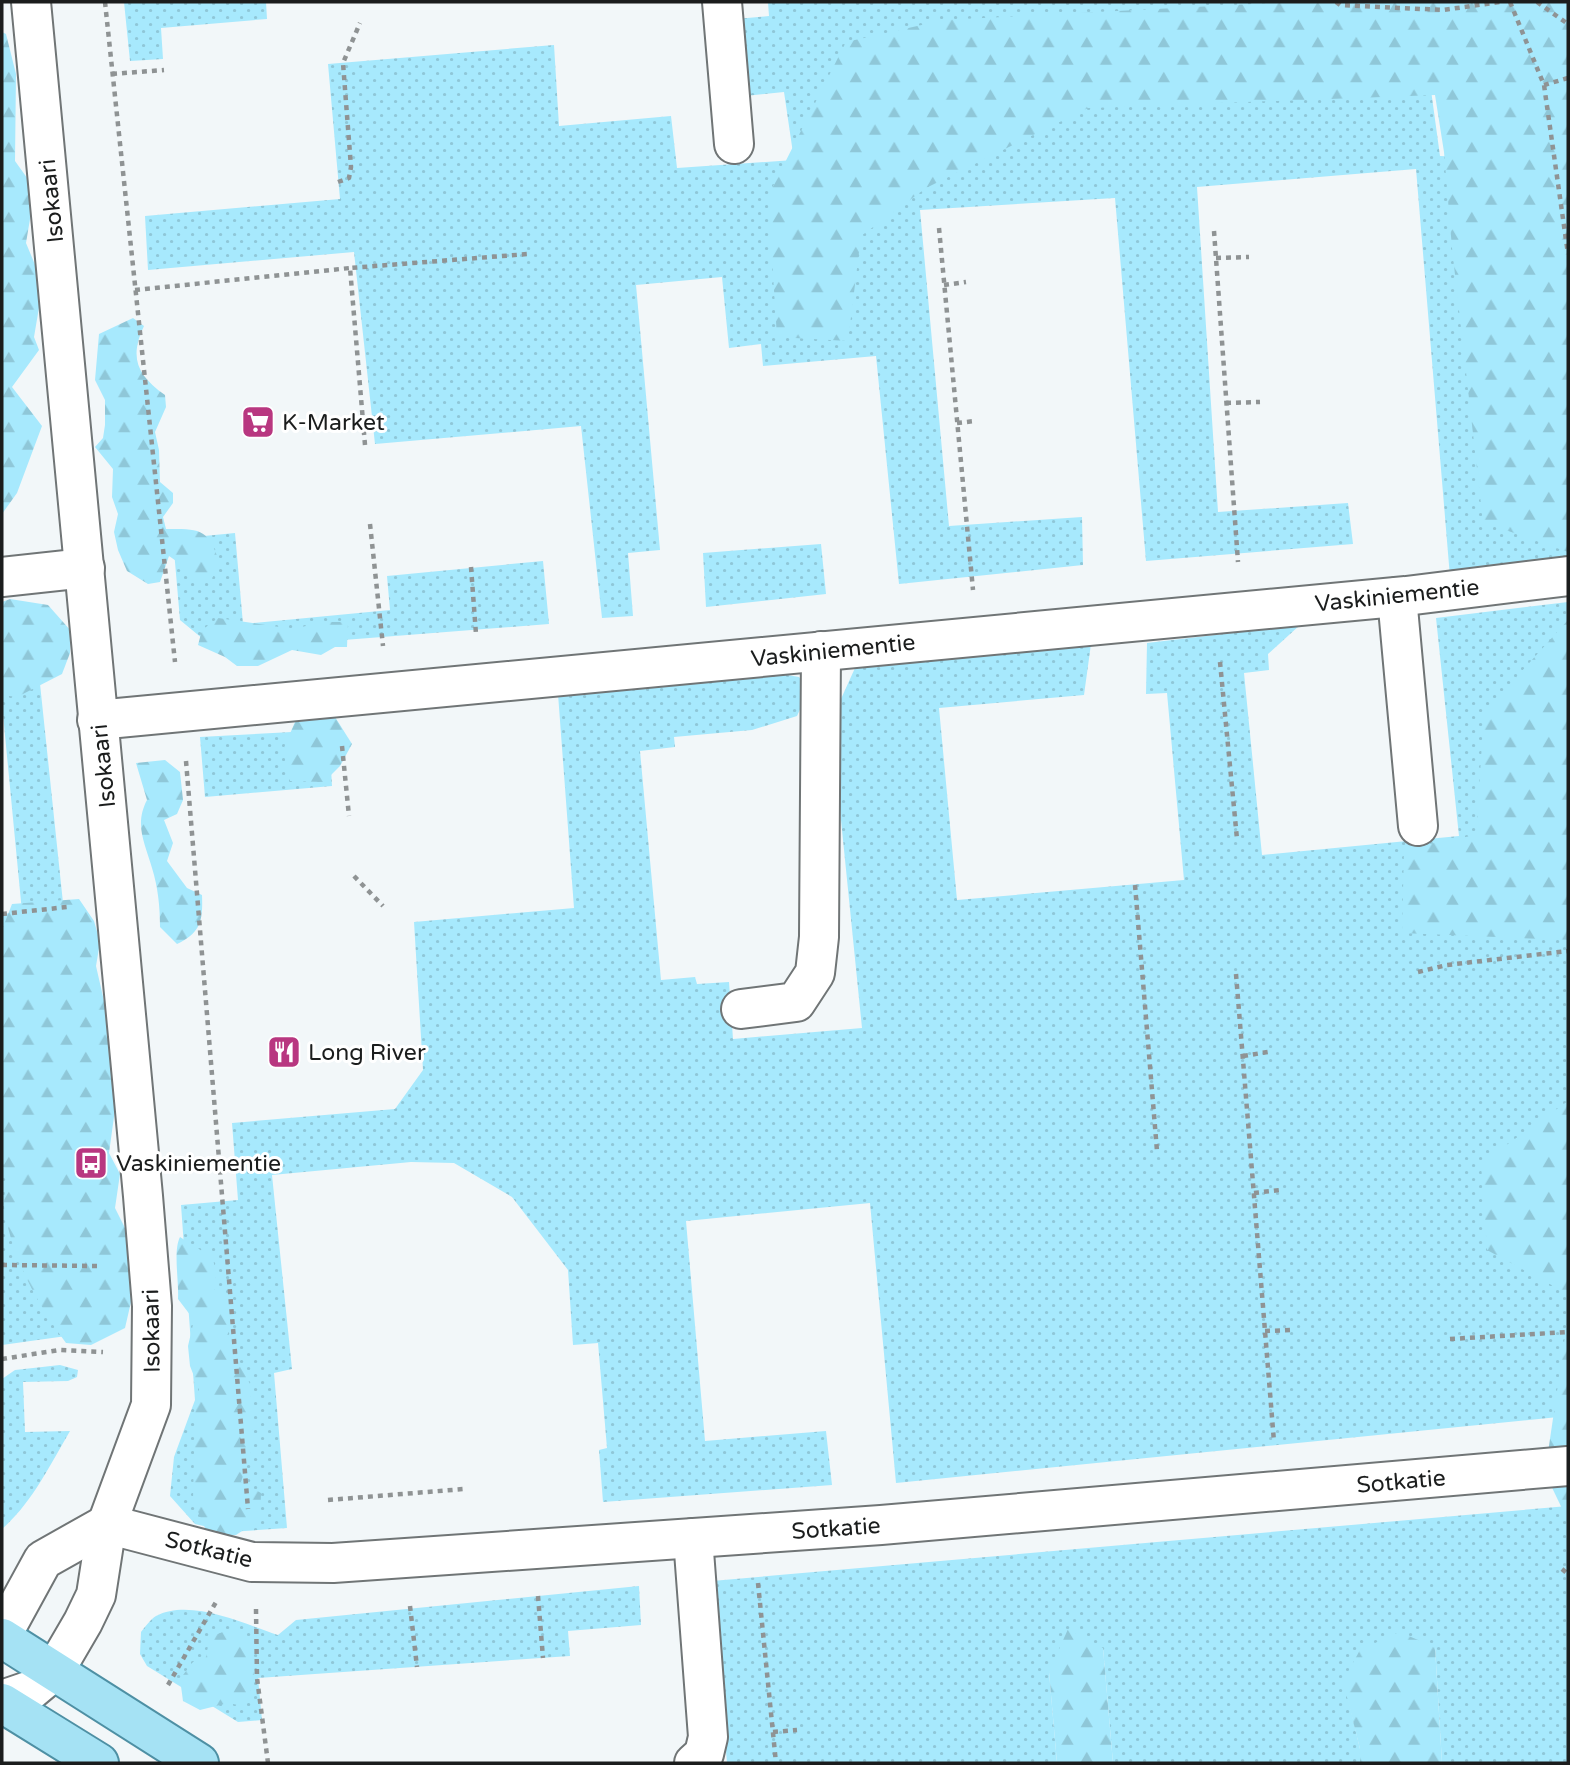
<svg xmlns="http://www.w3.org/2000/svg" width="1570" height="1765" viewBox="0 0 1570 1765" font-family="'Varela Round',sans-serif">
	<defs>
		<pattern id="grass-dots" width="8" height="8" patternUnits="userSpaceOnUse" patternTransform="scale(1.75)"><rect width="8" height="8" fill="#a7e9fd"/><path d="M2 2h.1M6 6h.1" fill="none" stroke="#8fc7d8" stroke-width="1.8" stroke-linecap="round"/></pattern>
		<pattern id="forest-firs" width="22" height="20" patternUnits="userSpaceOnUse" patternTransform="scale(1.75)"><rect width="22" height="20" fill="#a7e9fd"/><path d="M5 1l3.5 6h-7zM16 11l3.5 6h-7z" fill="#8fc7d8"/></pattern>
	</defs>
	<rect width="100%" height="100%" fill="#f2f7f9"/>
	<g fill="url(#grass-dots)">
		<path d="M124,2H266L267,19L161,28L163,59L130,61Z"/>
		<path d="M768,2H1419L1440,156L1561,161L1568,212V576L1451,589L1416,169L1197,187L1218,512L1348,503L1353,544L1146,561L1115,198L920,210L949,526L1082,517L1083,565L899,584L876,356L763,366L761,344L729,348L722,277L636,285L660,550L628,553L633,616L602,618L581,426L375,444L354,252L148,270L145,216L340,199L328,64L554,45L559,126L671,116L677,168L794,160L784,92L745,96L736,19L769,16Z"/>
		<path d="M235,533L243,624L390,610L387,576L543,561L549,624L230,649L203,639L180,620L173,539Z"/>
		<path d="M821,544L826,594L706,607L703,553Z"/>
		<path d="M1568,602V670L1557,632L1568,681V1416L896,1483L870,1203L686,1221L705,1441L826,1431L832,1485L603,1502L599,1450L607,1448L598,1343L573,1345L568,1270L512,1197L454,1163L411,1162L272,1175L292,1369L274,1373L287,1528L230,1532L195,1524L170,1496L174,1457L195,1400L181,1205L238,1200L232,1123L395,1109L423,1070L414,922L574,908L558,694L781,674L799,677L809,690L797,716L752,730L674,737L675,747L640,751L661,980L695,977L697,984L729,982L733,1039L862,1028L831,721L855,668L1091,644L1084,695L939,708L957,900L1184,880L1167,693L1146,694L1147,643L1300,625L1268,654L1269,670L1244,673L1262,855L1459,836L1436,618Z"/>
		<path d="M2,616L35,636L103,1284L95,1332L2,1345V914L22,912L2,704Z"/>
		<path d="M329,730L332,786L205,797L200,737Z"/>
		<path d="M60,1365L78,1370L77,1377L68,1381L23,1382L25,1432L70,1431C50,1465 32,1503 2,1529V1379L15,1370Z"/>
		<path d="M1568,1506V1763H1442L1435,1647L1344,1681L1360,1749V1763H1113L1103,1648L1049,1672L1057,1763H727L712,1581Z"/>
		<path d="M639,1586L641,1625L568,1631L570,1656L258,1678L262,1720L238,1722L147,1666L140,1654L141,1632C145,1627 151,1619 156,1616C191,1598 244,1624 278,1635L296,1620Z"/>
	</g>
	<g fill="url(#forest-firs)">
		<path d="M1291,2H1568V552L1483,522L1452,248L1444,152L1435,95L1088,108L926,188L861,236L848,341L777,337L768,196L846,42L944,20Z"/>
		<path d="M2,32L6,34L16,74L15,161L35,189L26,243L43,284L34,337L39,350L12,387L42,426L17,493L2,514Z"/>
		<path d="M133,318L144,326C129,358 137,375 165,395L166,407L155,432L159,450L160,482L173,493V503L163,517L166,529C201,529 208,528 220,564L211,580L192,581L182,565L169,556L160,582L148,584L127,571L118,550L114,532L118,514L112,497L113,469L95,447L103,438L105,425V400L95,380L99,334Z"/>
		<path d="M10,599L48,605L71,631L70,653L62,674L17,697L2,695V602Z"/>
		<path d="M218,618L293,629L323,622H348L347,647H335L321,655L292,650L258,666H237L225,657L198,645L202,630Z"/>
		<path d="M1568,620V940L1402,933L1404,849L1476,835L1484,713Z"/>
		<path d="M335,717L352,744L340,766L324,782L290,781L283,750L295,722Z"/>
		<path d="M165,760L180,772L183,800L177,814L164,820L173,843L167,861L187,888L202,895C203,920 201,933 177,944L160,927C160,907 158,887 152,868C145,843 134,825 147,800L136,763Z"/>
		<path d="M79,899L94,921L100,942L96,966L107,1014L109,1053L117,1095L109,1153L120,1174L115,1208L129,1236L131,1302L125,1328L91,1345L66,1343C38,1305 14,1261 5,1214C1,1193 11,1184 2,1160V930L12,904Z"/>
		<path d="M1568,1101V1294L1487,1250L1481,1163Z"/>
		<path d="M180,1237L213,1258L216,1275L213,1289L226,1295L234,1315L227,1336L250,1384L253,1445L241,1482L261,1493L260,1519L236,1535H208L193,1500L195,1414L199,1389L190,1366L188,1346L194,1320L178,1299C179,1280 173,1251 180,1237Z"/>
		<path d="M1568,1316V1521L1545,1473Z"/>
		<path d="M238,1626C258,1651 260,1679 243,1706L228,1703L200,1710L183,1701L180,1679L193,1662L205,1661L210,1637Z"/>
		<path d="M1068,1629L1103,1648L1113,1763H1057L1049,1672Z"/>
		<path d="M1399,1632L1435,1647L1442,1763H1360V1749L1343,1681L1360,1650Z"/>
	</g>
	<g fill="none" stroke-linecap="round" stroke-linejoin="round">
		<defs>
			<g id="minor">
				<path d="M722,2L734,144"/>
				<path d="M2,577L85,568"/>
				<path d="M1397,597L1418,826"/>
				<path d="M97,720L1406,596L1568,576"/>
				<path d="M741,1009L796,1002L815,973L819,937L821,651"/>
				<path d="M107,1524L252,1562L333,1563L881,1525L1568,1466"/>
				<path d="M693,1538L708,1737L704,1754L694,1763"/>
				<path d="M2,1635L43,1560L107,1524"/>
				<path d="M2,1700L31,1690L55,1670L83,1622L96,1595L107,1524L151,1405L152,1306L143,1196L31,2"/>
			</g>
			<g id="major">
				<path d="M2,1638L199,1763"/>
				<path d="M2,1703L99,1763"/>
			</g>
		</defs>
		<use href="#minor" stroke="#707576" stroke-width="42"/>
		<use href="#major" stroke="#4e90a4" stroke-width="42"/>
		<g stroke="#8f9394" stroke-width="4.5" stroke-dasharray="5 5" stroke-linecap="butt">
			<path d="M105,2L175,662"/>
			<path d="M1336,2L1340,5L1443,10L1500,2"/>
			<path d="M1510,2L1544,85L1568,254"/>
			<path d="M1537,2L1568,24"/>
			<path d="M112,74L164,70"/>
			<path d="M1544,85L1568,78"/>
			<path d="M338,182L349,178L351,167L343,63L360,23"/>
			<path d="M939,228L973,590"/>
			<path d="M1214,231L1238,562"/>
			<path d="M1216,258L1249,257"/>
			<path d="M944,285L966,282"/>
			<path d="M135,290L350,268"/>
			<path d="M1226,403L1260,402"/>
			<path d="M957,423L975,421"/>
			<path d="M365,445L350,268L528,254"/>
			<path d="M370,524L383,646"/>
			<path d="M471,567L476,634"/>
			<path d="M1220,662L1237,839"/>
			<path d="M342,746L349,816"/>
			<path d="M186,761L248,1509"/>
			<path d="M354,876L383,906"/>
			<path d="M1135,885L1157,1151"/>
			<path d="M2,914L67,907"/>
			<path d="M1418,972L1447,965L1568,951"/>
			<path d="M1236,974L1274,1442"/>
			<path d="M1243,1056L1268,1052"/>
			<path d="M1254,1193L1280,1190"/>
			<path d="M2,1265L99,1266"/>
			<path d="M1265,1331L1292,1330"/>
			<path d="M1450,1339L1568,1332"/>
			<path d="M2,1359L59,1350L103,1352"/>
			<path d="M328,1500L464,1489"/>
			<path d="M1562,1569L1568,1574"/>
			<path d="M758,1583L776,1763"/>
			<path d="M538,1596L543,1658"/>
			<path d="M410,1606L417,1667"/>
			<path d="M256,1609L257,1678L268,1763"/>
			<path d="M168,1685L216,1602"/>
			<path d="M773,1732L797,1730"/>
		</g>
		<use href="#minor" stroke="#fff" stroke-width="38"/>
		<use href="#major" stroke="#a5e2f4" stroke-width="38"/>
	</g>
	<defs>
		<symbol id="supermarket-square" viewBox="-11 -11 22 22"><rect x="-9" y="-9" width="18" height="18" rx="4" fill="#b83780" stroke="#fff"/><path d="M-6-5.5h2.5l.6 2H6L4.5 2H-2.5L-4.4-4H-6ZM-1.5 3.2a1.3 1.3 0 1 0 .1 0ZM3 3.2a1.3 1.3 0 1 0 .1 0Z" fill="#fff"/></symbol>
		<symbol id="restaurant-square" viewBox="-11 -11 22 22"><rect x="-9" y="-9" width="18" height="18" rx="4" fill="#b83780" stroke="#fff"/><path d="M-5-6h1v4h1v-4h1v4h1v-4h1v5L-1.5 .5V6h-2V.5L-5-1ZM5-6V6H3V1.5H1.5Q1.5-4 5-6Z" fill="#fff"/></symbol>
		<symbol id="bus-square" viewBox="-11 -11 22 22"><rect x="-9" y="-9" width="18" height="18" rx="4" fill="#b83780" stroke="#fff"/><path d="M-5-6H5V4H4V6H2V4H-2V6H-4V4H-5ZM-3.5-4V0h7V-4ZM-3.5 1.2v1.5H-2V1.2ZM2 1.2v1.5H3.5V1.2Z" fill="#fff"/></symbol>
	</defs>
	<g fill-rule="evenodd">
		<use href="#supermarket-square" x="239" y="403" width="38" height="38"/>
		<use href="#restaurant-square" x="265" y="1033" width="38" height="38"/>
		<use href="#bus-square" x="72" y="1144" width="38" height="38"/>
	</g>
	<g text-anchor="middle" stroke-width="6" stroke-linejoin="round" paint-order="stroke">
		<g font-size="23" fill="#1b1d1d" stroke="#fff">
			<text transform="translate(51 201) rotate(-96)" y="8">Isokaari</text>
			<text transform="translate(1397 595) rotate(-6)" y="8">Vaskiniementie</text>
			<text transform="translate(833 650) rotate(-6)" y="8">Vaskiniementie</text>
			<text transform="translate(103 766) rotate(-96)" y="8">Isokaari</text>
			<text transform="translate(151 1331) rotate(-91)" y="8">Isokaari</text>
			<text transform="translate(1401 1481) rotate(-5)" y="8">Sotkatie</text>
			<text transform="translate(836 1528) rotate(-4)" y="8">Sotkatie</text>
			<text transform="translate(209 1549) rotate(14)" y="8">Sotkatie</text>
		</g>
		<g font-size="23" fill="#1b1d1d" stroke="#fff" text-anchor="start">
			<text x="282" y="430">K-Market</text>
			<text x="308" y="1060">Long River</text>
			<text x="116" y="1171">Vaskiniementie</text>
		</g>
	</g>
	<rect width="1570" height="1765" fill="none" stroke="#1b1d1d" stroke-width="7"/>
</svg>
